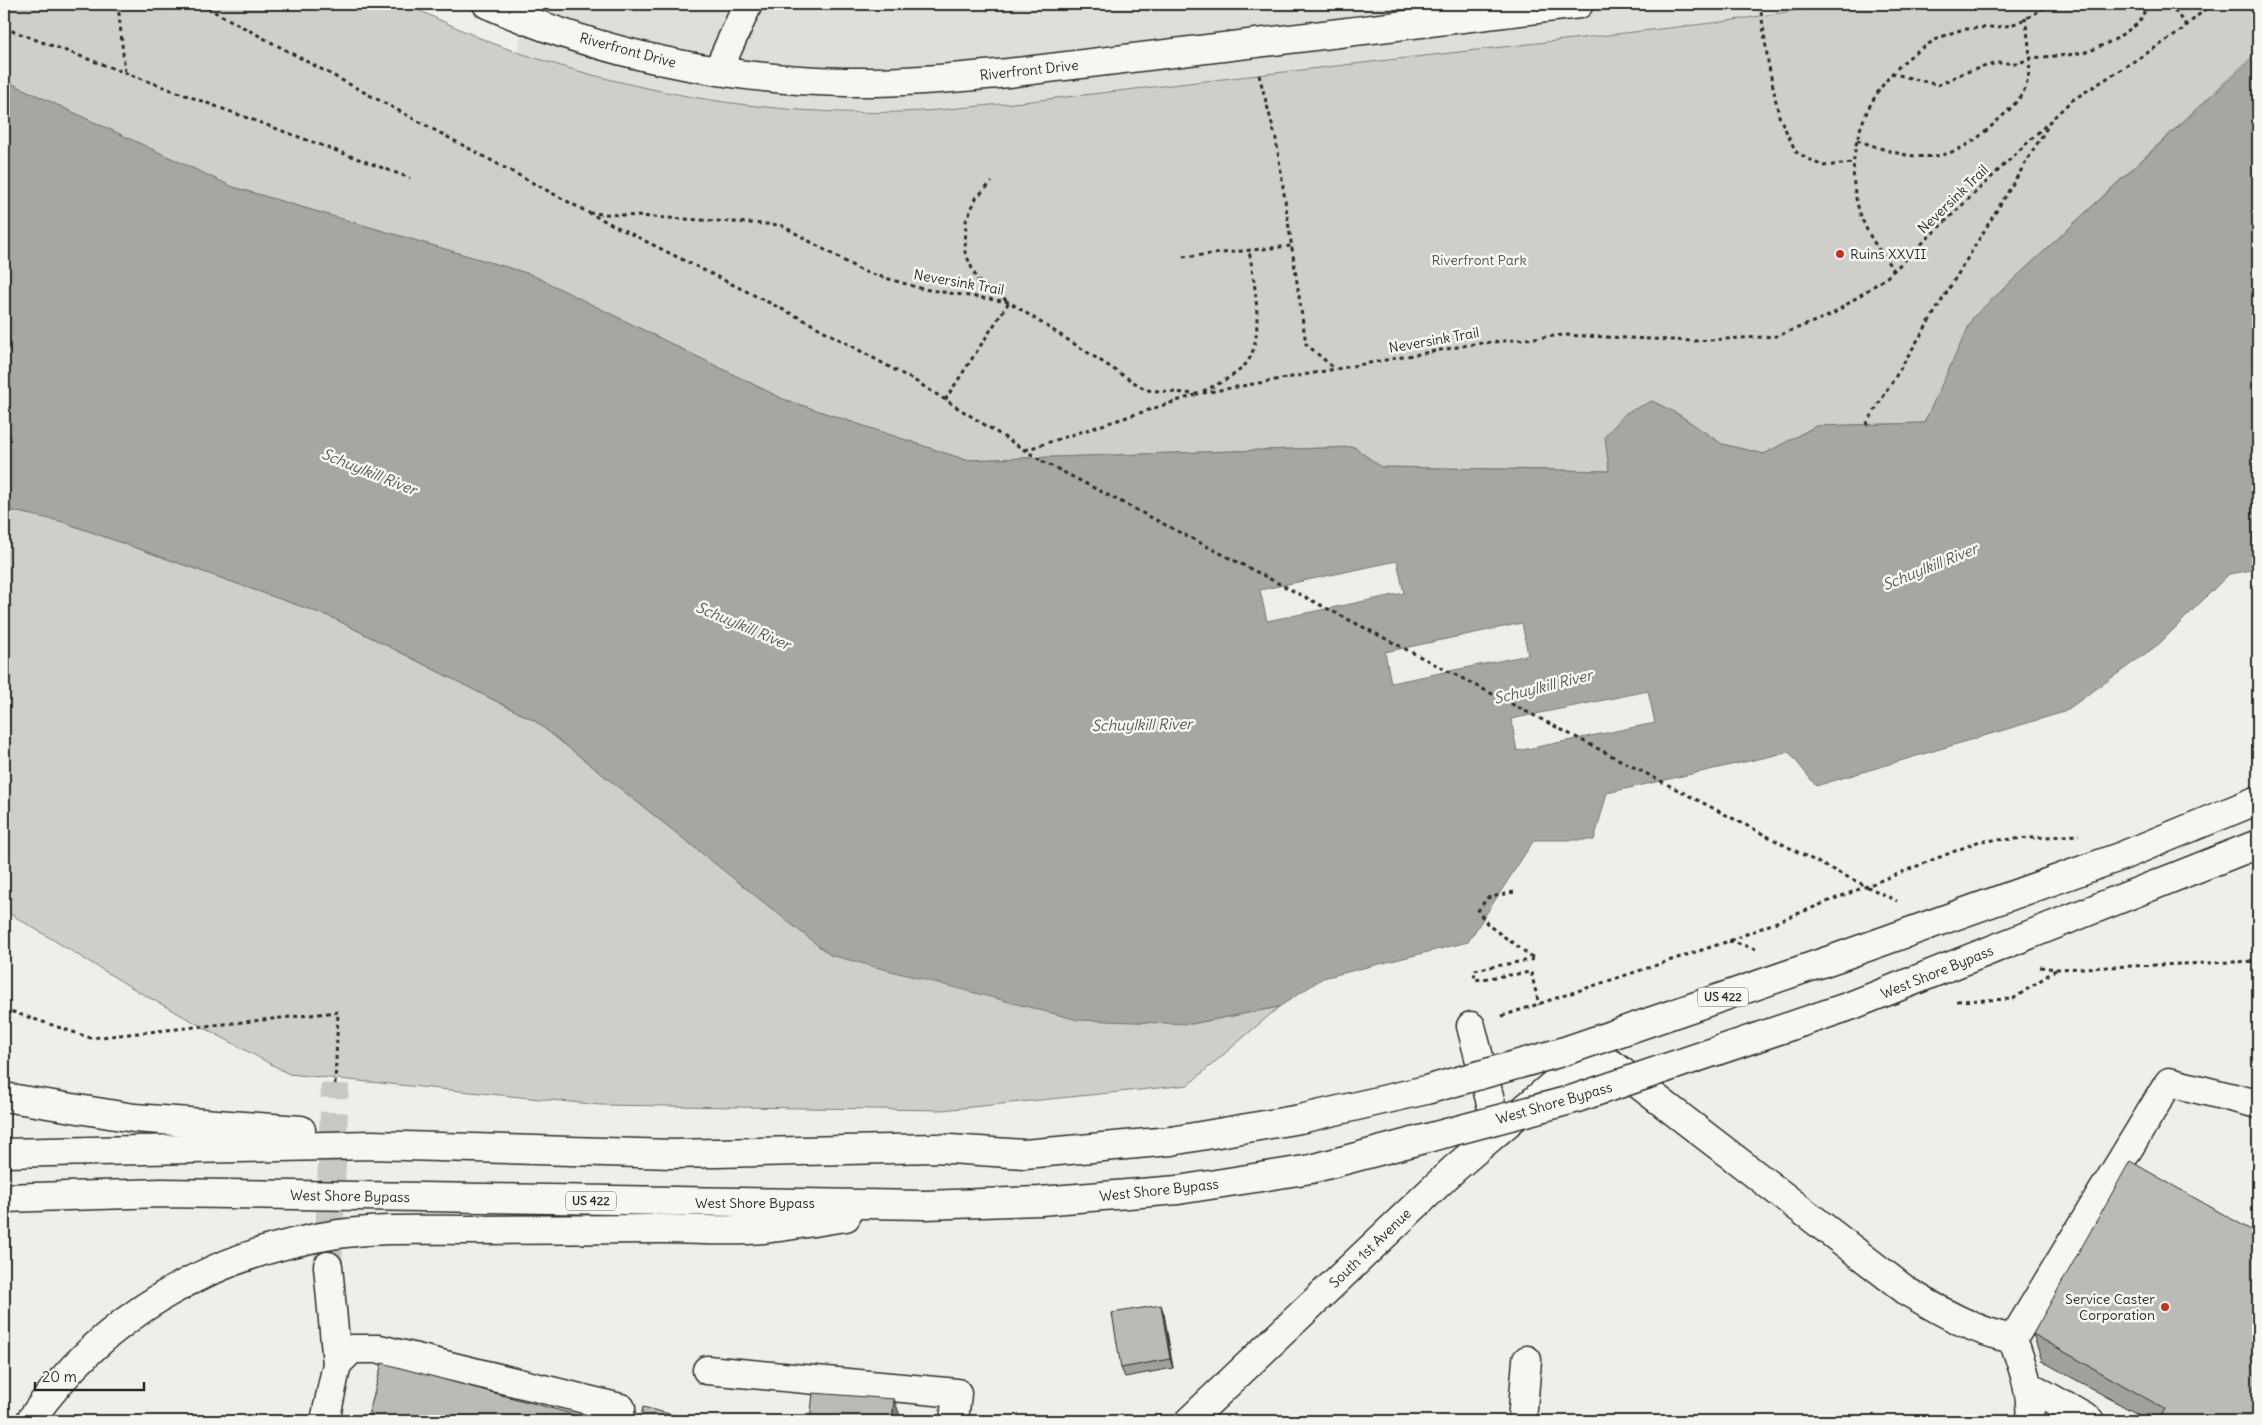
<svg xmlns="http://www.w3.org/2000/svg" width="2262" height="1425" viewBox="0 0 2262 1425" font-family="Delius,sans-serif">
	<rect width="100%" height="100%" fill="#eeeeea"/>
	<filter id="ink" filterUnits="userSpaceOnUse"><feTurbulence type="fractalNoise" baseFrequency=".02" numOctaves="2"/><feDisplacementMap in="SourceGraphic" scale="10" xChannelSelector="R" yChannelSelector="G"/><feConvolveMatrix kernelMatrix="1 2 1 2 8 2 1 2 1" color-interpolation-filters="sRGB"/></filter>
	<g filter="url(#ink)">
		<path fill="#dededb" d="M527,4H1838L1721,22L1013,103L900,112L830,111L751,106L614,82L518,53Z"/>
		<g fill="#cececa" stroke="#7c7c7a">
			<path d="M4,4H405C443,21 480,40 520,53C641,94 772,116 900,112C937,111 975,106 1013,103L1721,22L1838,4H2258V51L1974,317L1924,423L1816,426L1764,454L1722,444L1678,414L1652,401L1610,471L1381,467L1354,447L966,460L783,399L530,274L233,187L4,80Z"/>
			<path d="M4,509L60,521L331,617L535,721L831,955L1191,1024L1279,1007L1188,1085L942,1110L601,1105L289,1074L139,992L4,910Z"/>
		</g>
		<path fill="#a6a6a3" stroke="#757573" fill-rule="evenodd" d="M2258,53V569L2229,574L2159,644L2064,712L1816,786L1789,752L1607,793L1594,840H1534L1468,942L1323,978L1279,1007L1191,1024L1078,1020L830,955L535,721L331,617L60,521L4,509V80L233,187L530,274L783,399L966,460L1354,447L1381,467L1609,471L1605,436L1626,413L1652,401L1678,414L1722,444L1764,454L1816,426L1924,423L1973,317ZM1397,561L1404,593L1267,621L1260,590ZM1522,623L1528,655L1391,683L1385,652ZM1648,691L1655,723L1517,751L1511,719Z"/>
		<g fill="none" stroke-linecap="round" stroke-linejoin="round">
			<path stroke="#c7c7c4" stroke-width="28" stroke-dasharray="28 14" stroke-linecap="butt" d="M328,1266L335,1084"/>
			<defs>
				<g id="minor">
					<path d="M487,4C599,53 723,80 845,82C900,83 954,78 1008,73L1579,4"/>
					<path d="M718,70L748,4"/>
					<path d="M1471,1026L1498,1131"/>
					<path d="M328,1266L337,1364"/>
					<path d="M707,1370L957,1393L954,1421"/>
					<path d="M2028,1385L2091,1421"/>
					<path d="M325,1421L337,1364L352,1349H380L621,1408"/>
					<path d="M1189,1421L1454,1169L1557,1081L1612,1064L1908,1292C1942,1312 1974,1331 2013,1339"/>
					<path d="M1522,1421L1527,1360"/>
					<path d="M2030,1421C2033,1392 2022,1366 2013,1339L2169,1082L2258,1104"/>
				</g>
				<g id="highway">
					<path d="M4,1097L134,1118L301,1130"/>
					<path d="M4,1153L371,1145L673,1154L935,1148L1024,1154L1171,1141"/>
					<path d="M4,1198L162,1193L925,1205L1040,1201L1178,1190"/>
					<path d="M30,1421C102,1316 212,1253 338,1234C382,1228 427,1230 471,1230C534,1230 598,1229 661,1229C695,1229 730,1232 763,1229C791,1226 819,1221 846,1217"/>
				</g>
			</defs>
			<use href="#minor" stroke="#2b2b2b" stroke-width="31"/>
			<use href="#highway" stroke="#2b2b2b" stroke-width="31"/>
			<g stroke="#2b2b2b" stroke-width="3" stroke-dasharray="4 4" stroke-linecap="butt">
				<path d="M118,4L125,73"/>
				<path d="M200,4L589,213L806,321L917,382L1042,461"/>
				<path d="M1760,4L1768,62L1779,116L1796,152L1822,166L1853,163"/>
				<path d="M2169,4L2186,25"/>
				<path d="M4,28L410,178"/>
				<path d="M1891,73L1938,85L1963,73L1997,63H2019L2031,58L2068,55L2090,51L2114,40L2139,23L2148,4"/>
				<path d="M1259,75L1276,139L1306,344L1335,369"/>
				<path d="M1857,140C1916,162 1949,168 1997,121C2009,110 2023,98 2027,82C2033,61 2028,39 2025,18"/>
				<path d="M589,213L781,225L862,271L923,289L1009,302L1146,390L1198,394L1474,344L1564,335L1693,341L1777,336L1831,315L1887,277L2071,101L2177,34L2211,4"/>
				<path d="M1183,257L1291,246"/>
				<path d="M1894,271C1885,258 1874,244 1867,230C1828,152 1877,57 1957,31C1972,27 1990,28 2006,26C2021,23 2037,12 2050,4"/>
				<path d="M1203,391C1218,384 1234,377 1245,365C1266,342 1254,279 1249,251"/>
				<path d="M945,400L1009,302L977,280L965,252L966,221L976,198L992,182"/>
				<path d="M1866,425L2048,126"/>
				<path d="M1025,450L1195,395"/>
				<path d="M1514,892L1487,898L1478,911L1488,925L1535,959L1474,970L1475,980L1531,972L1539,1005"/>
				<path d="M1729,941L1756,949"/>
				<path d="M2040,967L2057,969L2258,961"/>
				<path d="M1957,1001L2013,999L2057,969"/>
				<path d="M4,1009L91,1038L338,1012L335,1084"/>
				<path d="M1502,1016L1729,941L1980,841L2079,835"/>
			</g>
			<use href="#minor" stroke="#f6f6f2" stroke-width="28"/>
			<use href="#highway" stroke="#f6f6f2" stroke-width="28"/>
			<defs>
				<g id="highway-bridge">
					<path d="M1171,1141L1300,1119L1426,1090L1562,1052L1839,957L2122,856L2258,800"/>
					<path d="M1178,1190L1311,1169L1574,1099L1850,1006L2258,844"/>
				</g>
			</defs>
			<use href="#highway-bridge" stroke="#2b2b2b" stroke-width="31" stroke-linecap="butt"/>
			<path stroke="#2b2b2b" stroke-width="3" stroke-dasharray="4 4" stroke-linecap="butt" d="M1042,461L1821,864L1897,901"/>
			<use href="#highway-bridge" stroke="#f6f6f2" stroke-width="28"/>
		</g>
		<g fill="#a0a09d" stroke="#2b2b2b">
			<path d="M1164,1314L1173,1368L1125,1377L1121,1368Z"/>
			<path d="M2033,1334L2258,1421H2150L2042,1361Z"/>
		</g>
		<g fill="#828280" stroke="#2b2b2b">
			<path d="M1161,1305L1164,1314L1173,1368L1170,1359Z"/>
			<path d="M894,1399L902,1421H892Z"/>
		</g>
		<g fill="#babab7" stroke="#2b2b2b">
			<path d="M2130,1161L2258,1234V1421H2158L2165,1409L2033,1334Z"/>
			<path d="M1161,1305L1170,1359L1121,1368L1112,1313Z"/>
			<path d="M382,1363L599,1421H367Z"/>
			<path d="M813,1393L894,1399L892,1421H810Z"/>
			<path d="M643,1407L681,1417L680,1421H640Z"/>
		</g>
	</g>
	<g fill="#c8321e" stroke="#f6f6f2" stroke-width="2">
		<circle cx="1840" cy="254" r="5"/>
		<circle cx="2165" cy="1307" r="5"/>
	</g>
	<g text-anchor="middle" stroke-width="5" stroke-linejoin="round" paint-order="stroke">
		<g fill="#f6f6f2" stroke="#686867" stroke-width="1">
			<rect x="1698" y="987.5" width="50" height="19" rx="4"/>
			<rect x="566" y="1191.5" width="50" height="19" rx="4"/>
		</g>
		<g font-size="12" font-weight="bold" fill="#2b2b2b">
			<text x="1723" y="1001">US 422</text>
			<text x="591" y="1205">US 422</text>
		</g>
		<g font-size="14" fill="#2b2b2b" stroke="#f6f6f2">
			<text transform="translate(628 50) rotate(15)" y="5">Riverfront Drive</text>
			<text transform="translate(1029 70) rotate(-6)" y="5">Riverfront Drive</text>
			<text transform="translate(1953 199) rotate(-44)" y="5">Neversink Trail</text>
			<text transform="translate(959 282) rotate(10)" y="5">Neversink Trail</text>
			<text transform="translate(1434 340) rotate(-10)" y="5">Neversink Trail</text>
			<text transform="translate(1937 972) rotate(-22)" y="5">West Shore Bypass</text>
			<text transform="translate(1554 1103) rotate(-16)" y="5">West Shore Bypass</text>
			<text transform="translate(1159 1190) rotate(-6)" y="5">West Shore Bypass</text>
			<text transform="translate(350 1196) rotate(1)" y="5">West Shore Bypass</text>
			<text x="755" y="1208">West Shore Bypass</text>
			<text transform="translate(1370 1248) rotate(-44)" y="5">South 1st Avenue</text>
		</g>
		<g font-size="14" fill="#2b2b2b" stroke="#f6f6f2" text-anchor="start">
			<text x="1850" y="259">Ruins XXVII</text>
			<text x="2155" y="1304" text-anchor="end">Service Caster<tspan x="2155" dy="16">Corporation</tspan></text>
		</g>
		<g font-size="14" fill="#545453" stroke="#f6f6f2">
			<text x="1479" y="265">Riverfront Park</text>
		</g>
		<g font-size="15" font-style="italic" fill="#565655" stroke="#f6f6f2">
			<text transform="translate(369 472) rotate(22)" y="5">Schuylkill River</text>
			<text transform="translate(1930 567) rotate(-22)" y="5">Schuylkill River</text>
			<text transform="translate(743 626) rotate(23)" y="5">Schuylkill River</text>
			<text transform="translate(1543 687) rotate(-14)" y="5">Schuylkill River</text>
			<text transform="translate(1142 725) rotate(-1)" y="5">Schuylkill River</text>
		</g>
	</g>
	<rect width="2262" height="1425" fill="none" stroke="#f6f6f2" stroke-width="20"/>
	<rect x="10" y="10" width="2242" height="1405" fill="none" stroke="#2b2b2b" stroke-width="2" filter="url(#ink)"/>
	<path d="M35 1382v8h109v-8" fill="none" stroke="#2b2b2b" stroke-width="2.5"/>
	<text x="42" y="1382" font-size="15" fill="#2b2b2b" stroke="#f6f6f2" stroke-width="4" paint-order="stroke">20 m</text>
</svg>
